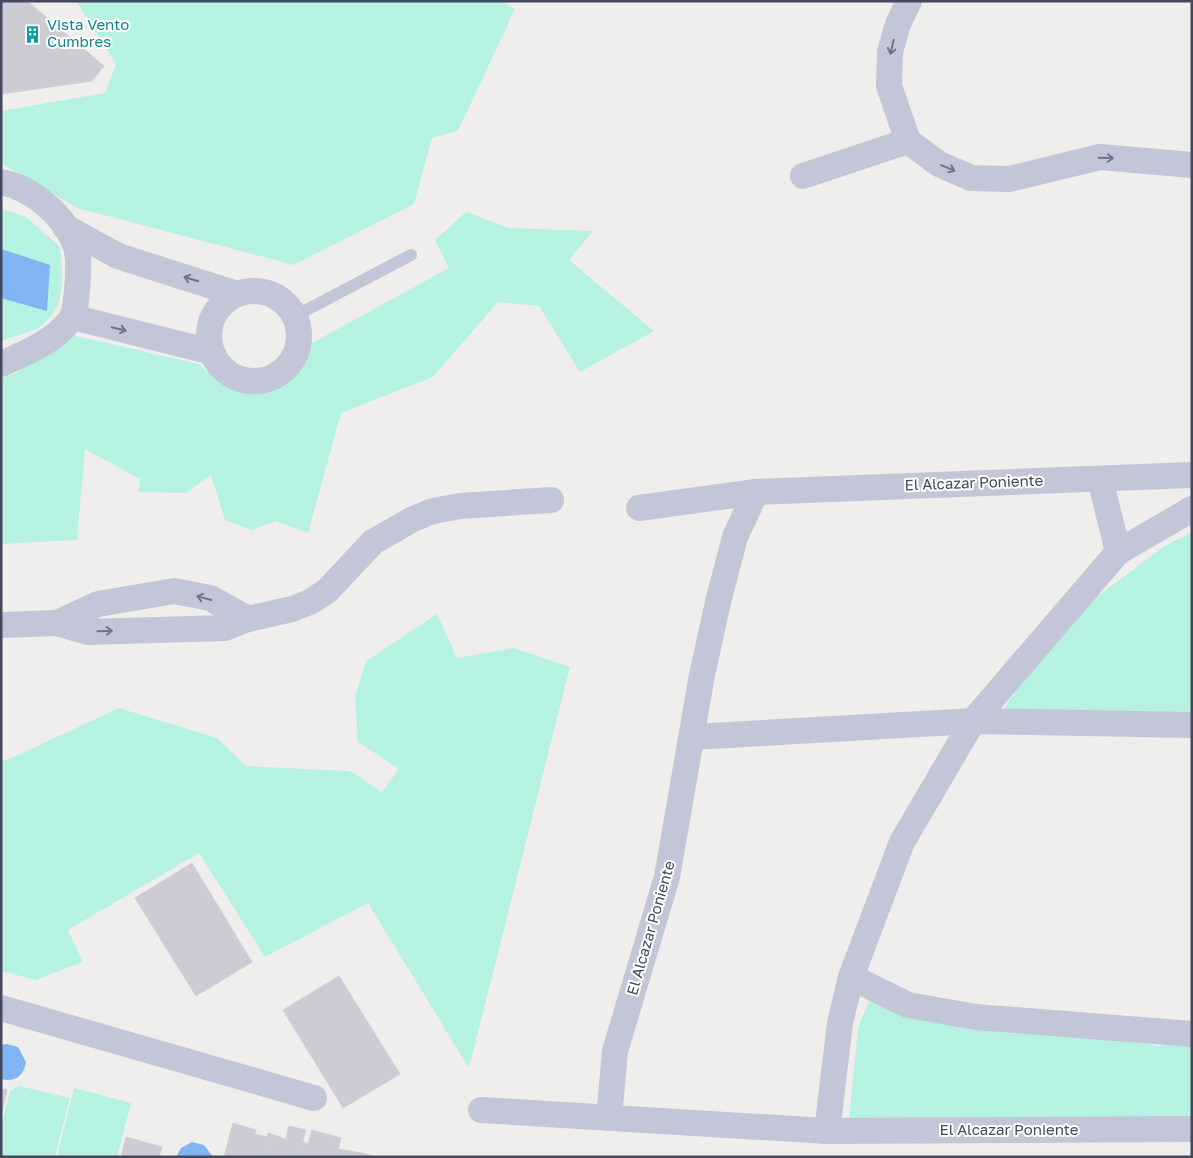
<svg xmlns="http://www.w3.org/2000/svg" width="1193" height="1158" viewBox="0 0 1193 1158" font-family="'Golos Text',sans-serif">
	<rect width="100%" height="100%" fill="#f0eeec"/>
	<g fill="#b6f2e2">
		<path d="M76,1H502L515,9L458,131L432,138L414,204L294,265L77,208L1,163V111L105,93L116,64Z"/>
		<path d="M1,209L26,217L60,247C63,274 67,307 41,326C31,333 13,336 1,341Z"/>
		<path d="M466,212L509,228L593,231L569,260L654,331L580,372L539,306L498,302L433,377L341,413L308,533L276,521L251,530L225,520L211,475L186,493L139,492L140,479L85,449L77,540L1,544V378L16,373L72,335L199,364L218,381L242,392L270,391L290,379L302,368L312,343L449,268L435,240Z"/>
		<path d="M1192,532V720L995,721L1067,619L1166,545Z"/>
		<path d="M437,614L457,658L514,648L570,667L469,1068L368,903L265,957L199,853L68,930L83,962L36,980L1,971V760H7L119,708L217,738L246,766L350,771L382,792L399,769L358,742L355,697L366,661Z"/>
		<path d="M870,999L1159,1046L1192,1044V1119L849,1120L858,1028Z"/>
		<path d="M19,1086L70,1098L55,1157H1V1126L10,1091Z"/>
		<path d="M74,1088L131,1103L117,1157H57Z"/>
	</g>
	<g fill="#80b4f3">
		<path d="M1,249L50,265L47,311L1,298Z"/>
		<path d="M7,1044L18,1047L26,1062C24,1075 15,1083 1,1079V1045Z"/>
		<path d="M192,1142L204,1145L213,1157H176L181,1148Z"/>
	</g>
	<g fill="#cdccd5" stroke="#d0d0d9">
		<path d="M1,1H27L104,66L92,81L1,94Z"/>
		<path d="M192,863L252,962L196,996L135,898Z"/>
		<path d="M339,976L400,1074L343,1108L283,1010Z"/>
		<path d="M1,1089L7,1090L1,1116Z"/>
		<path d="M233,1123L256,1130L255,1134L267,1137L262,1157H224Z"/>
		<path d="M289,1126L306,1130L298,1157H262L268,1133L286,1139Z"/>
		<path d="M312,1130L341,1138L336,1157H298L302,1142L308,1144Z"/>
		<path d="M126,1137L162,1147L159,1157H121Z"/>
		<path d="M338,1149L361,1153L373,1156L336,1157Z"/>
	</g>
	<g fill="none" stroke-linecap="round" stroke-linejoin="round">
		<path stroke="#c2c6d6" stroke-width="12" d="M295,316L411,255"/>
		<g stroke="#c2c6d6" stroke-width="26">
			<path d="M909,1L898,24L890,52L889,86L908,141L939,164L971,178L1009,179L1100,157L1192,165"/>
			<path d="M803,176L908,141"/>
			<path d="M1,182C32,188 66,216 76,247C80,261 78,275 77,289C76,298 76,311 71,319C54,342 26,353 1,364"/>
			<path d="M65,227L118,256L237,294"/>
			<circle cx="254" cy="336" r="45"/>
			<path d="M72,317L212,352"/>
			<path d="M1100,479L1118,552"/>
			<path d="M639,508L756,492L1192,475"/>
			<path d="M57,623L98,604L174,591L210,598L248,619"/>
			<path d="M1,625L57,623L88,632L225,628L248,619L292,609L310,602L327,591L373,542L413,519L433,511L460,506L551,500"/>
			<path d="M693,737L973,721L1192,725"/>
			<path d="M851,977L908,1005L976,1017L1192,1034"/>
			<path d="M1,1008L314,1098"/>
			<path d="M481,1110L827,1131L1192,1129"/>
			<path d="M609,1118L615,1051L667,877L702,675L718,602L735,537L756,492"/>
			<path d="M827,1131L840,1023L851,977L902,842L973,721L1118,552L1192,509"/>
		</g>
	</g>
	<defs><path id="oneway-shaft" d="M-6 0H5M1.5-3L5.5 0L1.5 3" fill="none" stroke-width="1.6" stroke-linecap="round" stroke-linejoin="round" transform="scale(1.25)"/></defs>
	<g stroke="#707487">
		<use href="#oneway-shaft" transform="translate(892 47) rotate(103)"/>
		<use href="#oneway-shaft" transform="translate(1106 158) rotate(1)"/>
		<use href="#oneway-shaft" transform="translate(948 168) rotate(23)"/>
		<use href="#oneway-shaft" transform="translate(191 279) rotate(-163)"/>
		<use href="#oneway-shaft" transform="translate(119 329) rotate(14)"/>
		<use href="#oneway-shaft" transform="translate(204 598) rotate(-165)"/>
		<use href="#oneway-shaft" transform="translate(105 631) rotate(-2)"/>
	</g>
	<defs>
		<symbol id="building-bare" viewBox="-9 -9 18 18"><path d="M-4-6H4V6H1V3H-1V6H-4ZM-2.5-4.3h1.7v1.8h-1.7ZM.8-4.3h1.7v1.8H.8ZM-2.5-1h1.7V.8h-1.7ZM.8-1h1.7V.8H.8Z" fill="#0f9aa8" stroke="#fff" stroke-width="2.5" paint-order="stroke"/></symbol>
	</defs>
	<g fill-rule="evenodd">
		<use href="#building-bare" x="20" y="22" width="25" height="25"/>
	</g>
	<g text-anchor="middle" stroke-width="4" stroke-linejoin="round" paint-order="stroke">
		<g font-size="15" fill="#0d838f" stroke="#fff" text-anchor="start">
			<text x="47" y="30">Vista Vento<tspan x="47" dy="17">Cumbres</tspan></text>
		</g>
		<g font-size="15" fill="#44485c" stroke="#fff">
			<text transform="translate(974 483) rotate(-2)" y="5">El Alcazar Poniente</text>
			<text transform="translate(651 928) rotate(-74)" y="5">El Alcazar Poniente</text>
			<text x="1009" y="1135">El Alcazar Poniente</text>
		</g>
	</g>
	<rect width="1193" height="1158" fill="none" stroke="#44485c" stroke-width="5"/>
</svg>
